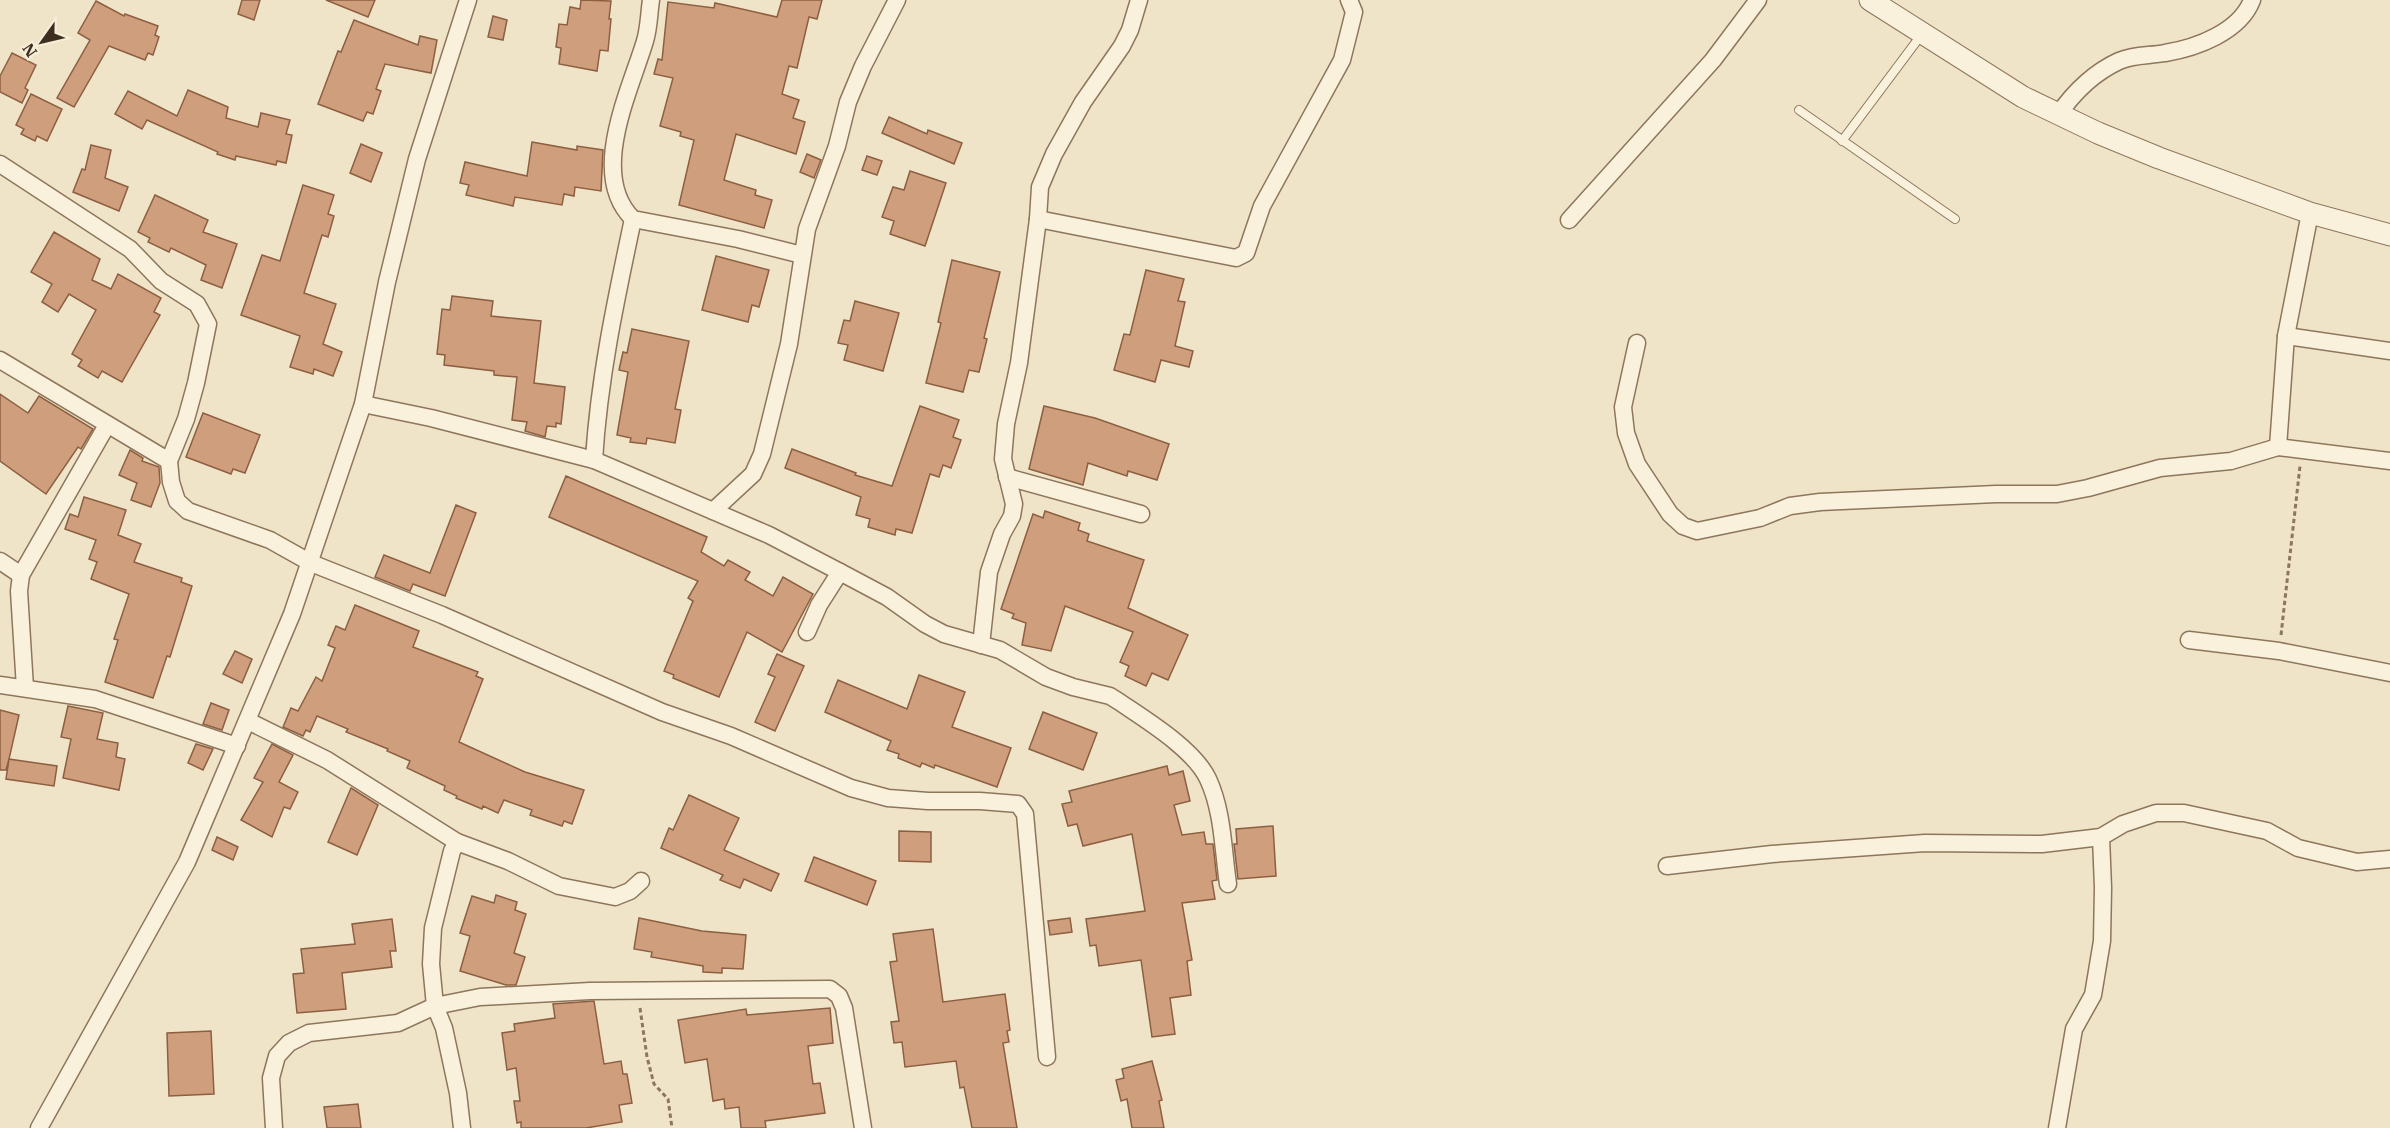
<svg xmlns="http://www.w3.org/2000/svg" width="2390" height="1128" viewBox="0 0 2390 1128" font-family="'IBM Plex Serif',serif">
	<rect width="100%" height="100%" fill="#f0e4c8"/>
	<g fill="#cf9f7d" stroke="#8d5f41" stroke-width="1.5">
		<path d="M242,0H260L254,20L238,14Z"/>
		<path d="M326,0H375L368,17Z"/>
		<path d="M581,0L611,1L609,19H611L608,51L600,50L597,71L559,64L561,48L556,47L559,24L567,25L570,7L580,9Z"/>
		<path d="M782,0H822L817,19L809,17L797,68L789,66L782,94L799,100L793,118L805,122L796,154L736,134L724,180L756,190L755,195L772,200L764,228L679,205L694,140L680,136L681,132L660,126L673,78L654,74L658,59L662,60L668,2L714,8L715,3L777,17Z"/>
		<path d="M96,1L124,16L125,14L158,26L155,35L159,37L153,55L148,53L145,60L109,46L74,107L57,98L90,40L78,33Z"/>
		<path d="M493,16L507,20L503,40L488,37Z"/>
		<path d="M354,20L418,45L420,36L437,40L431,73L385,64L376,89L381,91L373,114L367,112L363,121L318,104L338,51L341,52Z"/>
		<path d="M12,53L36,65L25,88L28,90L22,103L0,92V76Z"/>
		<path d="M188,90L228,107L226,118L258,127L261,113L290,120L286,134L292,135L286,163L277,161L276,165L236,156L235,160L217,154L218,152L147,120L142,129L115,114L128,91L177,116Z"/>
		<path d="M31,94L62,109L47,141L37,136L35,141L21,134L24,129L16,125Z"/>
		<path d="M889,117L927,134L928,130L962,143L954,164L882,133Z"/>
		<path d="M532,142L577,150V146L603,150L601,191L575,187L574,196L564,194L562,205L515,197L513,206L466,195L469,185L460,183L465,162L527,176Z"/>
		<path d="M361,144L382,153L371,182L350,173Z"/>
		<path d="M91,145L111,150L105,178L128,187L119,211L73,192L82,169L85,170Z"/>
		<path d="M807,154L821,160L814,178L800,172Z"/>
		<path d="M867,156L882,161L877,175L862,170Z"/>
		<path d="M910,171L946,183L925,246L890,234L894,221L882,217L893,187L904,190Z"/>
		<path d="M303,185L334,195L328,214L334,216L328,237L322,235L304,293L336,304L323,344L342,352L333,376L314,369L313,374L290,367L300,336L241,315L262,255L280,261Z"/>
		<path d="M155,195L208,220L203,232L237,244L222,288L201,280L206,265L171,248L169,252L148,242L150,238L138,232Z"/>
		<path d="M54,232L100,259L92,280L111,289L118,274L161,298L154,312L160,315L122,382L102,371L98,378L78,366L82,360L72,354L96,310L69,294L58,312L42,302L52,284L31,272Z"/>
		<path d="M716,256L769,270L759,307L752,305L748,322L702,310Z"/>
		<path d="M952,260L1000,272L984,338L987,339L979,372L969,370L963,392L926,383L941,323L938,322Z"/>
		<path d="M1146,270L1184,279L1178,301L1185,302L1175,346L1193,351L1189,367L1161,360L1155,382L1114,370L1124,334L1130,335Z"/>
		<path d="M452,296L493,301L491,316L541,321L534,383L565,387L561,424L556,423V427L547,426L545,437L525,431L527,422L512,420L517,377L494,375V371L444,365L445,355L437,354L442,309L450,310Z"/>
		<path d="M855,301L899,313L883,371L844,360L848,345L838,343L844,320L850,321Z"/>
		<path d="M632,329L689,341L675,409L681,410L675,443L647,438L646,444L630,442L631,438L617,435L628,372L619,370L623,352L627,353Z"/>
		<path d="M0,394L28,413L39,396L93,429L81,449L78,447L46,494L0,461Z"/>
		<path d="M920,406L959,420L953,437L961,440L951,468L943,465L939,477L930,474L912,533L896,529L895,535L868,527L870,519L856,515L861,497L785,468L792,449L856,473L855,475L892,486Z"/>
		<path d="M1044,406L1095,418L1169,444L1157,480L1128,471L1127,476L1088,463L1083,485L1029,469Z"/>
		<path d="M203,413L260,435L245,473L233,469L231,474L186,457Z"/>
		<path d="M130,450L143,458L142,461L159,467L160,483L151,507L131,500L137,483L119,475Z"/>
		<path d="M566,476L707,537L701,552L724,566L728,560L750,572L745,580L773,596L783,577L813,594L782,652L747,632L719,697L673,678L674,675L664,671L693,601L688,598L698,581L549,517Z"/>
		<path d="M84,497L126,510L118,535L141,544L134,562L182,578L181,582L192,586L170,657L167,656L153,698L105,682L118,640L114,639L129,594L91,579L97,562L89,559L96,540L65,529L70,514L78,517Z"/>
		<path d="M456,505L476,513L445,596L413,584L410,591L375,577L384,555L430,573Z"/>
		<path d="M1045,511L1080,523L1078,530L1089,534L1087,541L1144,560L1128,608L1188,635L1168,680L1152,673L1146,686L1125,676L1129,666L1120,662L1133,632L1065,606L1051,651L1022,645L1026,623L1012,618L1014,614L1001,609L1033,514L1043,518Z"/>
		<path d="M355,605L419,631L413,647L478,672L476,676L483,679L459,742L525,772L584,790L572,824L564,821L562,826L530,815L532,810L504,800L498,813L483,806L482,809L456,798L457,796L444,790L445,786L407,768L410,761L387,751L388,749L346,732L348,729L317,716L310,732L306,730L303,736L283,727L291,708L298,711L316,677L322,681L335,648L328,645L336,626L345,630Z"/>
		<path d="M235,651L252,659L242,683L223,674Z"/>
		<path d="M777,654L804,666L775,731L755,722L775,677L768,674Z"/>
		<path d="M919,675L965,692L952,727L1011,748L997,787L935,765L934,768L922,763L920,767L898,758L899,754L887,750L891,741L825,712L838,680L907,709Z"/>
		<path d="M211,703L229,710L222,730L203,724Z"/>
		<path d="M68,706L103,713L97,739L118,743L116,757L125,759L119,790L63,778L71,739L61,737Z"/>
		<path d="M0,710L19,715L9,759L57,766L54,786L6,779L9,759L6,770H0Z"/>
		<path d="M1043,712L1097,733L1083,770L1029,749Z"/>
		<path d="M196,744L213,749L203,770L188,763Z"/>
		<path d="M272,744L293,755L279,782L298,792L290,809L284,807L272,837L241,820L263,782L254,778Z"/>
		<path d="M1167,766L1169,775L1183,771L1190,801L1174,805L1182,835L1204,832L1206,844H1213L1217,880L1212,881L1215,899L1182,903L1192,960L1187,961L1191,995L1170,998L1175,1034L1152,1037L1141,960L1099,966L1096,945L1090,946L1086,919L1145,911L1132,834L1083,846L1077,824L1068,826L1062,804L1072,802L1069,791Z"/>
		<path d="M351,788L378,805L357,855L328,842Z"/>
		<path d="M689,795L739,818L724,850L779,874L771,891L744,879L740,888L720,880L723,875L661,848L669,828L673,830Z"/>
		<path d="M1273,826L1276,876L1238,879L1234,844H1237L1236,829Z"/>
		<path d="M899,831L931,832V862L899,861Z"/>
		<path d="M217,837L238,847L233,860L212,850Z"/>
		<path d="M814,857L876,881L867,905L805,881Z"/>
		<path d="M496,895L517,902L515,910L526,914L514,953L525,957L516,985H506L460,971L470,936L460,933L472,896L494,903Z"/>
		<path d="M639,918L702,931L746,935L743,969L722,968V973L703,972V966L651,957L652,952L634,949Z"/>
		<path d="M1070,918L1072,932L1050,935L1048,921Z"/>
		<path d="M392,919L396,951H390L392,967L342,973L346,1009L297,1013L293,974L304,973L301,949L355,944L352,924Z"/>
		<path d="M933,929L943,1002L1005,994L1010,1030L1007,1031L1009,1042L1003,1043L1017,1128H972L964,1087L960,1088L956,1061L905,1067L902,1042L894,1043L891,1022L899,1021L890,962L897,961L893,934Z"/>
		<path d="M594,1001L604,1064L621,1061L623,1074H627L632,1103L619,1105L622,1122L586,1128H521V1122L517,1123L514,1101H520L516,1068L507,1070L502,1033L515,1031L514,1024L555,1018L553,1004Z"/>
		<path d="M830,1008L833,1043L808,1046L813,1084L820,1083L825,1113L765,1121L766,1128H741L739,1107L725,1109L724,1099L713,1101L707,1059L685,1063L678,1020L746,1009L747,1015Z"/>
		<path d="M211,1031L214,1094L169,1096L167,1033Z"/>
		<path d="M1152,1061L1162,1100L1159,1101L1164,1128H1132L1127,1099L1121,1101L1116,1080L1124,1078L1122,1069Z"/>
		<path d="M358,1104L361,1128H327L324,1107Z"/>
	</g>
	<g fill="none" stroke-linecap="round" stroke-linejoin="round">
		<defs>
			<g id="service">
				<path d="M1799,110L1955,219"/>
				<path d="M1842,141L1922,34"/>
			</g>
			<g id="minor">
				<path d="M651,0C649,13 649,28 645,41C630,91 588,175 633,219L738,239L802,255"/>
				<path d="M2058,115C2074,92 2093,73 2119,61C2135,54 2149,56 2165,53C2196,48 2240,32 2252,0"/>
				<path d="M0,164L130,249L161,281L197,304L208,324L196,383L186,419L169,461L171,482L177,501L188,511L270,540L311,563L442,615L662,712L731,736L851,788L888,798L928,801H980L1018,804L1025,814L1047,1057"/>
				<path d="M1038,219L1236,258L1246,253L1262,206L1342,60L1354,12L1349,0"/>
				<path d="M1569,220L1713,60L1758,0"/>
				<path d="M2286,336L2390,351"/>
				<path d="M1637,343L1623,407L1626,433L1637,464L1670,514L1683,526L1697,531L1760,518L1790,506L1820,502L1996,494H2057L2088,488L2160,468L2231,461L2278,447L2390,461"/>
				<path d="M0,360L169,461"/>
				<path d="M363,404L431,418L594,460L769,535L840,572"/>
				<path d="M2278,447L2286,336L2310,213"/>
				<path d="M594,460C599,378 616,299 633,219"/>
				<path d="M1007,477L1141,514"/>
				<path d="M713,511L753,474L762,454L789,344L807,229L837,146L848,102L863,66L897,0"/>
				<path d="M0,561L21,575"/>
				<path d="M807,632L819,605L840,572L887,597L925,624L944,634L1000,650L1046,677L1073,687L1110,696L1118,701C1146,720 1194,749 1208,779C1223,811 1223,850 1228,884"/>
				<path d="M2189,640L2279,651L2390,673"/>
				<path d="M981,645L989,572L1002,534L1012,516L1014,504L1003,459L1006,424L1019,363L1038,219L1040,187L1054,154L1083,102L1122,46L1130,30L1139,0"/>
				<path d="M0,685L95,699L237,746"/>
				<path d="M25,688L19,591L21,575L107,425"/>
				<path d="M248,721L327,760L457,842L508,861L559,886L615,897L630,891L641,881"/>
				<path d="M457,842L452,851L433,928L431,964L435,1006L444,1028L458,1093L462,1128"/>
				<path d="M1667,866L1772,854L1925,843L2042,844L2101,837L2123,824L2156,813H2184L2267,831L2298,848L2357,862L2390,859"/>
				<path d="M39,1128L187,862L292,614L363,404L387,282L417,159L468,0"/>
				<path d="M274,1128L271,1078L277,1056L289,1043L309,1033L398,1023L435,1006L480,997L590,991L830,989L839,996L844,1008L863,1128"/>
				<path d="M2057,1128L2074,1029L2093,995L2102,941L2103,888L2101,837"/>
			</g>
			<path id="tertiary" d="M1870,0L2023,97L2098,133L2159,158L2310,213L2390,235"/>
		</defs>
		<use href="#service" stroke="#8d765c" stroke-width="10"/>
		<use href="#minor" stroke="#8d765c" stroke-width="19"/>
		<use href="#tertiary" stroke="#8d765c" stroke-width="23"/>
		<g stroke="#8d765c" stroke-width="3" stroke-dasharray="4.5 3" stroke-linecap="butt">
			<path d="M2281,635L2300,466"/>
			<path d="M640,1008L647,1057L654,1084L668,1099L672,1128"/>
		</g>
		<use href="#service" stroke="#faf1dc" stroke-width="8"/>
		<use href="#minor" stroke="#faf1dc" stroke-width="16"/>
		<use href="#tertiary" stroke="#faf1dc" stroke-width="21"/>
	</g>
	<g transform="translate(42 42) rotate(236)" stroke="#f7eed8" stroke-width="4.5" paint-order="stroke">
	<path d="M0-4.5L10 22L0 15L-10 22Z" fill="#3d2e20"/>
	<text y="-9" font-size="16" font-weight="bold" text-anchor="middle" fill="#3d2e20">N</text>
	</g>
</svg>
